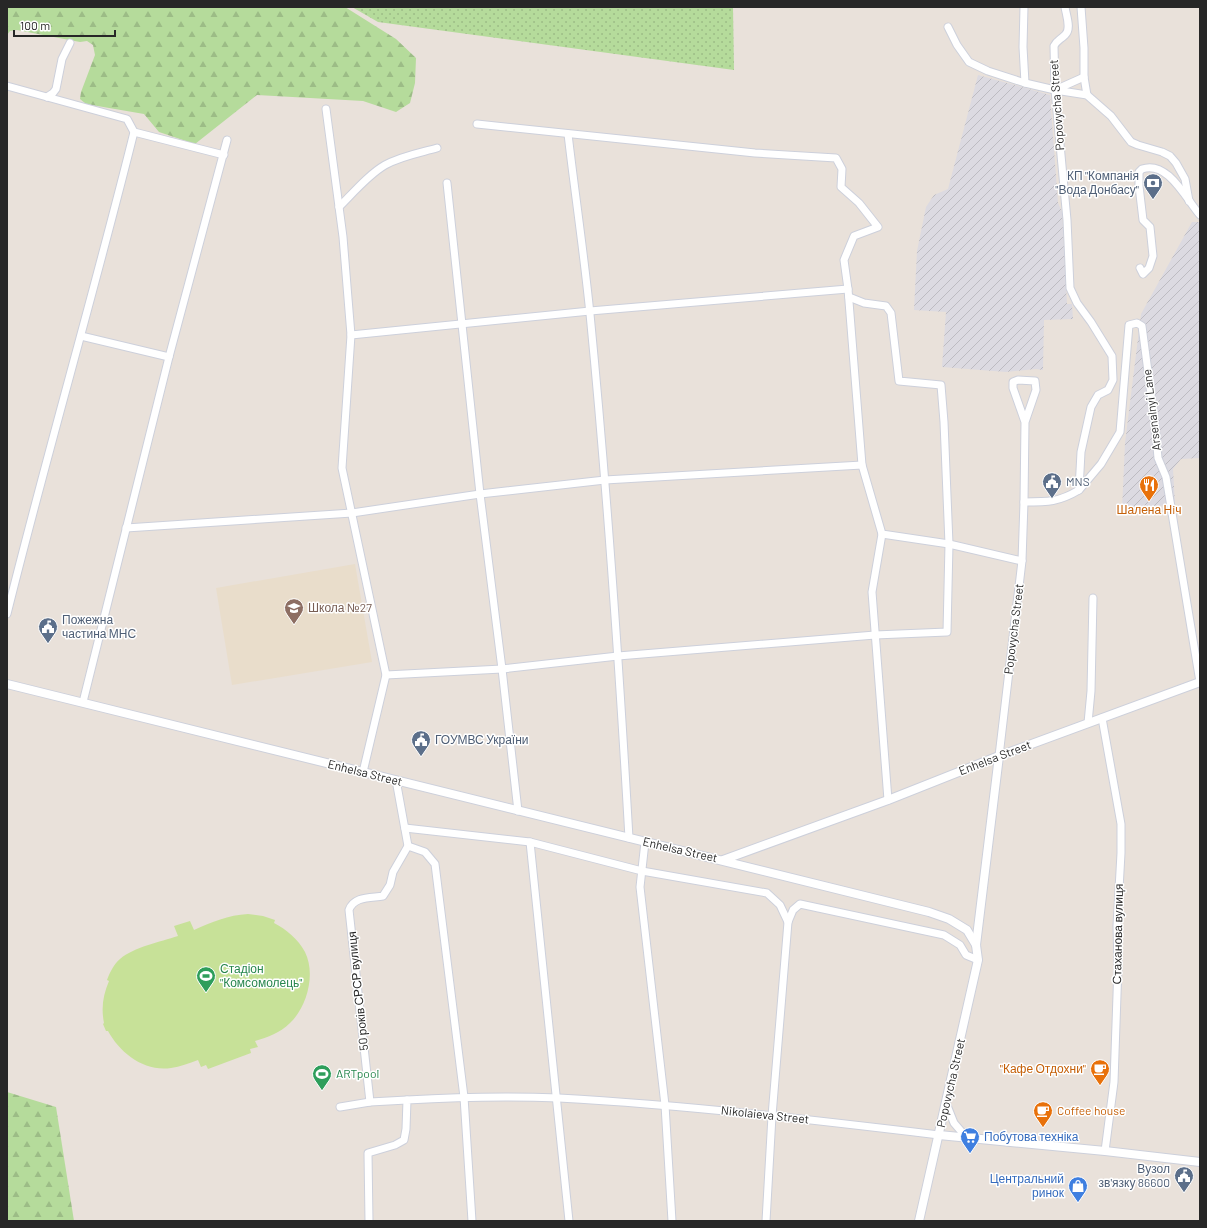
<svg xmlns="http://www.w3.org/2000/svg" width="1207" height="1228" viewBox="0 0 1207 1228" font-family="Barlow,sans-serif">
	<defs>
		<pattern id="industrial-furrows" width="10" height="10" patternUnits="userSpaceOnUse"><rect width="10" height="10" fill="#dcdae1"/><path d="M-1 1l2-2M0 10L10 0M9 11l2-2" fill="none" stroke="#bdbbc1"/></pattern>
		<pattern id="forest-firs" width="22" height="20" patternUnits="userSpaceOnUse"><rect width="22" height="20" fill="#b5db9b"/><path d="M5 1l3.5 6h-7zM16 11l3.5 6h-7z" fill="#9cbc86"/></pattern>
		<pattern id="garden-dots" width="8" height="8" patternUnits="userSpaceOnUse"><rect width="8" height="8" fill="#b5db9b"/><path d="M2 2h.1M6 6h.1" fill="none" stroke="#9cbc86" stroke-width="1.8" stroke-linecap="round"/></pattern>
	</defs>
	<rect width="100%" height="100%" fill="#e9e1da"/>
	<g fill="url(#industrial-furrows)">
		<path d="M978,75L1050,95L1058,203L1062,212L1067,304H1072L1073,319L1044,320L1043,370L1036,369L1006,372L942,367L946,312L914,310L917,251L926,207L934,195L948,189Z"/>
		<path d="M1192,222H1200V458L1181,459L1173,469L1175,504L1122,510L1125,443L1141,314Z"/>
	</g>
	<path fill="#e9ddcb" d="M355,564L372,662L232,685L216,588Z"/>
	<g fill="url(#forest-firs)">
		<path d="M7,7H345L396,39L416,58L415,83L410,103L396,112L363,101L257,95L195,144L159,132L144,114L86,104L80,99L81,92L95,55L93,45L87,41L80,42L17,30L10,31L7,35Z"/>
		<path d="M7,1092L56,1107L74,1221H7Z"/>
	</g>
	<path fill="url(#garden-dots)" d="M352,7H733L734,70L378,22Z"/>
	<path fill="#c7e198" d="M248,914L263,916L275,920L274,923C286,929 298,939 305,952C316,974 307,1007 290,1023C280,1033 268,1037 255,1041L258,1047L250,1049L251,1053L208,1069L206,1065L201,1067L198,1060C189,1063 180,1067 171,1068C144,1072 120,1053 108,1031H106L103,1024L104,1023C101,1008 103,995 109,981L107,980C110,972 114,964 120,959C134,947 160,942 178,936L174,926L190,921L194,930C212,922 228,915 248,914Z"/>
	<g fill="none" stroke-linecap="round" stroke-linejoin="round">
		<defs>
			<g id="minor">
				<path d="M1024,7L1023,47L1025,83"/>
				<path d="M1081,7L1084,48V77L1087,95"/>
				<path d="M948,27L957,45L969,62L988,71L1025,83L1055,90"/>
				<path d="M1084,77L1055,90L1087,95L1111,116L1131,142L1138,145L1162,152L1170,156L1176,163L1185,179L1189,201"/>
				<path d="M7,86L127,119L134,132C94,293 47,453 7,614"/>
				<path d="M47,97L53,93L56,89L62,59L70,43"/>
				<path d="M326,109L343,237L351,335L342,468L386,675L363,772"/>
				<path d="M477,124L755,153L836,158L842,169L841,187L859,203L878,227L854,236L844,260L848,289L862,465L882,534L949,544L1022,561"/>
				<path d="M134,132L224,155"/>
				<path d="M568,134C575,194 584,254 590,314C607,488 619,663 629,838"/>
				<path d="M447,183L480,494L502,669L518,811"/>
				<path d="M339,207C353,193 368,175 385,165C401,156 419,153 437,148"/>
				<path d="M1140,268L1143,274L1149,268L1153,256L1150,227L1143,220L1139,186V172L1142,169C1168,160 1186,199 1200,215"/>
				<path d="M351,335L590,311L848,289"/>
				<path d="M81,336L169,357"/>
				<path d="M1079,490L1101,464L1120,432L1129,325L1137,323L1142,326L1155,425L1158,458L1166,477L1200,682"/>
				<path d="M1024,502C1048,502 1059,502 1079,490L1081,452L1091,407L1098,395L1108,390L1113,380L1112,356L1091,322L1077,303L1070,288L1067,220L1055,90L1054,46C1057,40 1060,40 1065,35C1072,29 1066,15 1065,7"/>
				<path d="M126,528L352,513L480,494L605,480L862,465"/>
				<path d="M882,534L872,592L888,800"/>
				<path d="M386,675L502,669L618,656L875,635L947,632L949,544L944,422L941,385L899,381L891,313L886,306L864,303L849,297"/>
				<path d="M83,702L169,357L227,140"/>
				<path d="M1102,718L1121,824V853L1117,926L1118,966L1114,1082L1105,1151"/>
				<path d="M1088,723L1091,691L1093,598"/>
				<path d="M999,756L1022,561L1024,502L1025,422L1036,390L1035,381L1018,380L1013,382V388L1025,422"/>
				<path d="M405,828L530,842L642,871L767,893L780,905L788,922"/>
				<path d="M530,842L569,1221"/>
				<path d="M645,842L640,887L665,1105L672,1221"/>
				<path d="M408,846L425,852L435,864L464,1097L472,1221"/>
				<path d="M370,1102L349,910C354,896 371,898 383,896L390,885L393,872L408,846L396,780"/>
				<path d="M946,1103L954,1123L966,1137"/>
				<path d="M340,1107L370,1102L407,1100"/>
				<path d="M369,1221L368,1153L395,1145L404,1140L406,1129L407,1100C458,1097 508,1096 559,1098C686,1105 813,1120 939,1135"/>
				<path d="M766,1221L772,1116L788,922L793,910L800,904L944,935L960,945L966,955L978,960"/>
			</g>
			<g id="tertiary">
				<path d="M7,684L929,912L949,919L967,930L976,945"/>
				<path d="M723,860L888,800L999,756L1200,682"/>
				<path d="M939,1135L1105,1151L1200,1162"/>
				<path d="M919,1221L978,960L976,945L999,756"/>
			</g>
		</defs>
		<use href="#minor" stroke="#cdd0db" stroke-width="9"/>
		<use href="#tertiary" stroke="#cdd0db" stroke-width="10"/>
		<use href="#minor" stroke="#fff" stroke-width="7"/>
		<use href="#tertiary" stroke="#fff" stroke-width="8"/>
	</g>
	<defs>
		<symbol id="bank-pin" viewBox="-11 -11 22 30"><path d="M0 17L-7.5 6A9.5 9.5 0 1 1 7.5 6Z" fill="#5c6f8a" stroke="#fff"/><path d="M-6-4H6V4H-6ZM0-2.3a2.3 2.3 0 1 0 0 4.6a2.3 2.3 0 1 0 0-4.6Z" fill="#fff"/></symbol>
		<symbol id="civic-pin" viewBox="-11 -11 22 30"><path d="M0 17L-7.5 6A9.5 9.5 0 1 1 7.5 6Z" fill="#5c6f8a" stroke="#fff"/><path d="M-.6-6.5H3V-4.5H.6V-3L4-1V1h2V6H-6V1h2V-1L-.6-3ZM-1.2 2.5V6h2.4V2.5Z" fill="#fff"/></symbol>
		<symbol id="restaurant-pin" viewBox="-11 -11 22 30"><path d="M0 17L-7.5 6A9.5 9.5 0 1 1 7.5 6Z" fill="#e8710a" stroke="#fff"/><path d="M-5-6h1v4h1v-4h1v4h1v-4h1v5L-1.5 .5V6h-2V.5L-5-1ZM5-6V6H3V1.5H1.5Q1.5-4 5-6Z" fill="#fff"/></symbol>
		<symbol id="school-pin" viewBox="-11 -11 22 30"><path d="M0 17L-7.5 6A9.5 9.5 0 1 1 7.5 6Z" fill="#8d6e63" stroke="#fff"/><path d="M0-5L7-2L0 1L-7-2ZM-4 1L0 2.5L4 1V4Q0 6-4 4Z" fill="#fff"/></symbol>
		<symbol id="stadium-pin" viewBox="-11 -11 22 30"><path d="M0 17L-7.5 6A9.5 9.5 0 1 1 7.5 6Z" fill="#2e9e5b" stroke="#fff"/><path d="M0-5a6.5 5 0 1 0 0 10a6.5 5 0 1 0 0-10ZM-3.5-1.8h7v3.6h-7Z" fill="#fff"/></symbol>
		<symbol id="cafe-pin" viewBox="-11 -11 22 30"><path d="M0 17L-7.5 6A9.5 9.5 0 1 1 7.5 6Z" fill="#e8710a" stroke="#fff"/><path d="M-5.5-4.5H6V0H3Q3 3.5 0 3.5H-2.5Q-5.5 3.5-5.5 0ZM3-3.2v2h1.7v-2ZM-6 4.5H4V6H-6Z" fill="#fff"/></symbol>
		<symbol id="supermarket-pin" viewBox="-11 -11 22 30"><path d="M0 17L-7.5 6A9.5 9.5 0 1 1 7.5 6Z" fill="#3f7fe0" stroke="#fff"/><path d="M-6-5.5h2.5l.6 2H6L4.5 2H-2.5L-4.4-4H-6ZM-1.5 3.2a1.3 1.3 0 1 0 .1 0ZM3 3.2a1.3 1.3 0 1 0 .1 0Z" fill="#fff"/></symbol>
		<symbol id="shop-pin" viewBox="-11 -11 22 30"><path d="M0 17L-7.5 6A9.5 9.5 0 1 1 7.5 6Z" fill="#3f7fe0" stroke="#fff"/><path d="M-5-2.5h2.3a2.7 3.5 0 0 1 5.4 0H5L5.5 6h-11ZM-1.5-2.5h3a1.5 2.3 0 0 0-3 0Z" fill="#fff"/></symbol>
	</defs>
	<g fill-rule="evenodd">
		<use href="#bank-pin" x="1142" y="172" width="22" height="30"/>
		<use href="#civic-pin" x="1041" y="471" width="22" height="30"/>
		<use href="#restaurant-pin" x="1138" y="474" width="22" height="30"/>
		<use href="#school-pin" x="283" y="597" width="22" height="30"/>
		<use href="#civic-pin" x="37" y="616" width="22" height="30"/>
		<use href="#civic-pin" x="410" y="729" width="22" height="30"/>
		<use href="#stadium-pin" x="195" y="965" width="22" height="30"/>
		<use href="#cafe-pin" x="1089" y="1058" width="22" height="30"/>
		<use href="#stadium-pin" x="311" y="1063" width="22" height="30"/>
		<use href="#cafe-pin" x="1032" y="1100" width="22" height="30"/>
		<use href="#supermarket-pin" x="959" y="1126" width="22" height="30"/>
		<use href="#civic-pin" x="1173" y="1165" width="22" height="30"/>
		<use href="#shop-pin" x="1067" y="1175" width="22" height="30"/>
	</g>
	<g text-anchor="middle" stroke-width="3" stroke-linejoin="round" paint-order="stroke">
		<g font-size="12" fill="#272727" stroke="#fff">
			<text transform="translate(1057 105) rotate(-94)" y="4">Popovycha Street</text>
			<text transform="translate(1152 410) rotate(-97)" y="4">Arsenalnyi Lane</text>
			<text transform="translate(1014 629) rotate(-83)" y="4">Popovycha Street</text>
			<text transform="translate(995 758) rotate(-21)" y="4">Enhelsa Street</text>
			<text transform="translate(365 773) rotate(14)" y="4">Enhelsa Street</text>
			<text transform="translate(680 850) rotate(13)" y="4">Enhelsa Street</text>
			<text transform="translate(1118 934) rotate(-89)" y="4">Стаханова вулиця</text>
			<text transform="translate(358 991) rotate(-96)" y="4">50 років СРСР вулиця</text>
			<text transform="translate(951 1083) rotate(-77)" y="4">Popovycha Street</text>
			<text transform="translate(765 1115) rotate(6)" y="4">Nikolaieva Street</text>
		</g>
		<g font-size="12" fill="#4e5e75" stroke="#fff" text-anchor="start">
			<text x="1139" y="180" text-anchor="end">КП "Компанія<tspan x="1139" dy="14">"Вода Донбасу"</tspan></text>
			<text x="1066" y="486">MNS</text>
			<text x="62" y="624">Пожежна<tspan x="62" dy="14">частина МНС</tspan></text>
			<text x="435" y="744">ГОУМВС України</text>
			<text x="1170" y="1173" text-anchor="end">Вузол<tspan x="1170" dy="14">зв'язку 86600</tspan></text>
		</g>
		<g font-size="12" fill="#c56008" stroke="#fff">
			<text x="1149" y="514">Шалена Нiч</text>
			<text x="1086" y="1073" text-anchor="end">"Кафе Отдохни"</text>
			<text x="1057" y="1115" text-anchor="start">Coffee house</text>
		</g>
		<g font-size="12" fill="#785e54" stroke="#fff" text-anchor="start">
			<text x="308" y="612">Школа №27</text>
		</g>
		<g font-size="12" fill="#27864d" stroke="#fff" text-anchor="start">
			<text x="220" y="973">Стадіон<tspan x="220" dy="14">"Комсомолець"</tspan></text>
			<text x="336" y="1078">ARTpool</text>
		</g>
		<g font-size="12" fill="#366cbe" stroke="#fff" text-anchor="start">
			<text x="984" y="1141">Побутова техніка</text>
			<text x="1064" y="1183" text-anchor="end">Центральний<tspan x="1064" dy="14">ринок</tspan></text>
		</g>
	</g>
	<rect width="1207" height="1228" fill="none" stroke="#272727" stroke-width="16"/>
	<path d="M14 30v6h101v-6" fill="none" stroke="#272727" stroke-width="2"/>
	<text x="20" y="30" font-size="12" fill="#272727" stroke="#ffffff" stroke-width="3" paint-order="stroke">100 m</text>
</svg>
